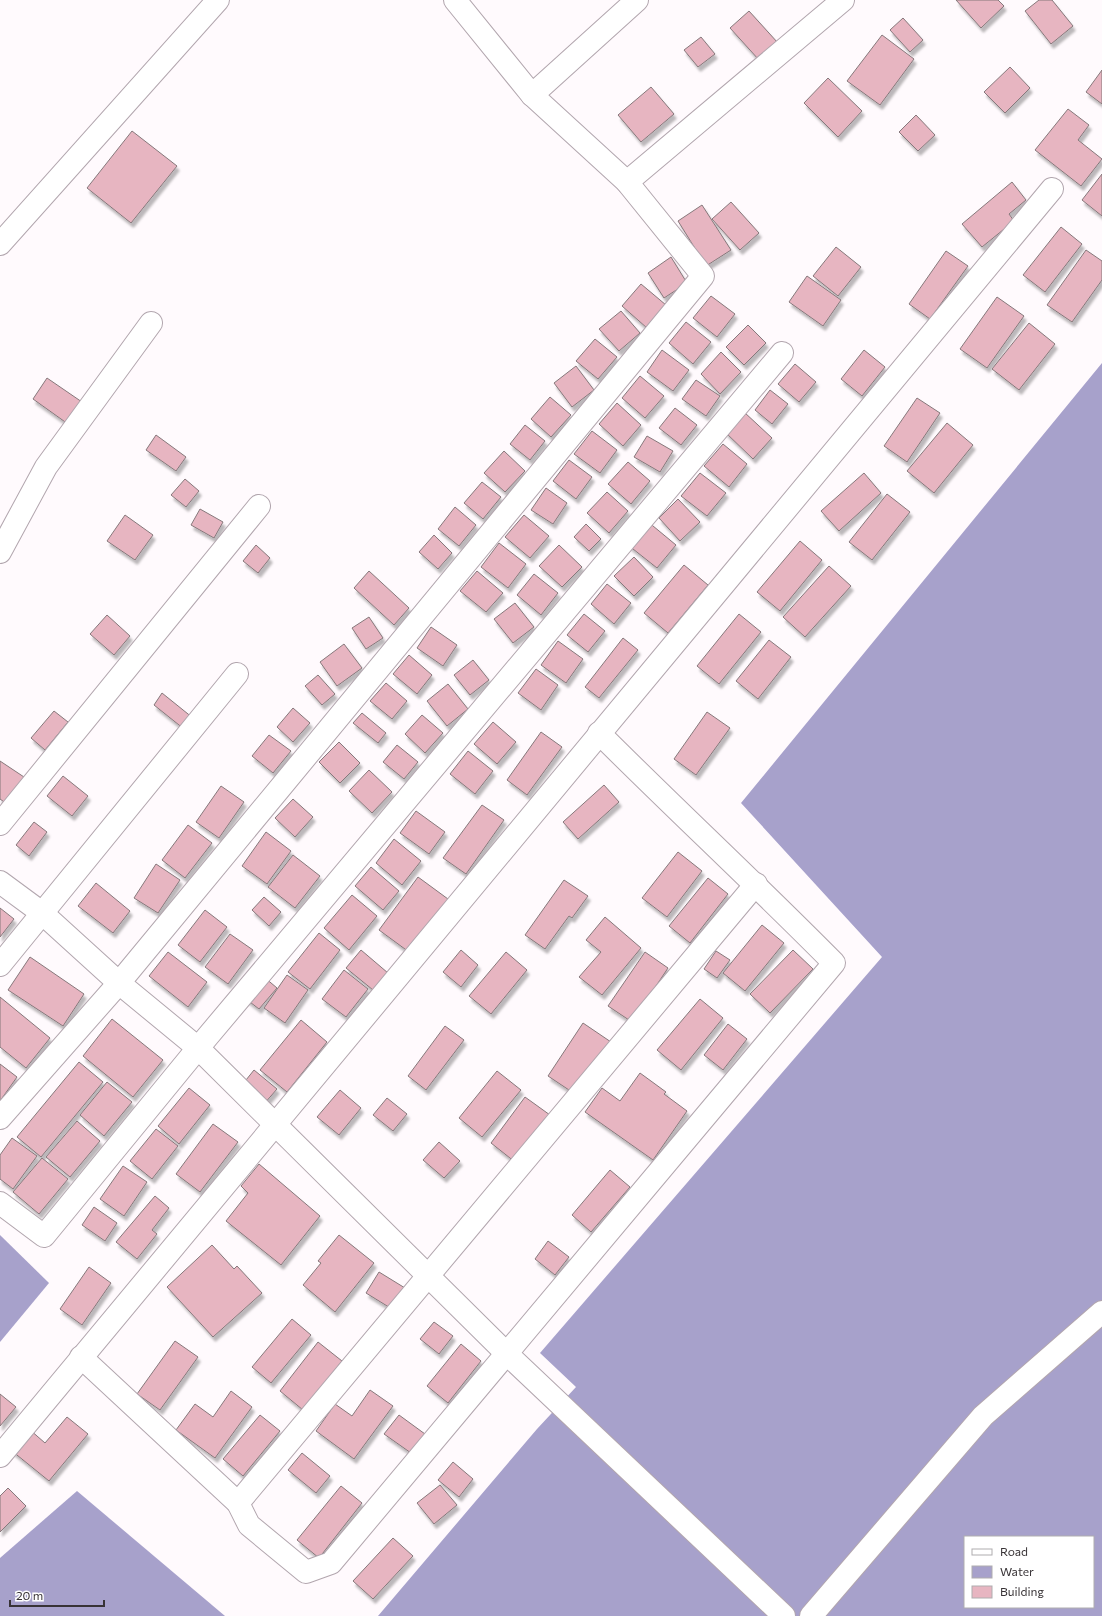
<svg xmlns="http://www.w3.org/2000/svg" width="1102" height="1616" viewBox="0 0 1102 1616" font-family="Commissioner,sans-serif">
	<defs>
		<filter id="shadow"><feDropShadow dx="2.5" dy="4.5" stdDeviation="1" flood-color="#0004"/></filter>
	</defs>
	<rect width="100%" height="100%" fill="#fffafd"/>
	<g fill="#a7a1cb" fill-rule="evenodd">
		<path d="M1102,363V1616H378L537,1429L576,1387L540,1353L882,957L741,803ZM965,1537H1093V1607H965Z"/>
		<path d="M0,1235L49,1283L0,1342Z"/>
		<path d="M77,1491L225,1616H0V1558Z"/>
	</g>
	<g fill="#e7b5c1" stroke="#86787b" filter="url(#shadow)">
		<path d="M956,0H998L1004,6L981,28Z"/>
		<path d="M1039,0H1052L1073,26L1051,44L1025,11Z"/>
		<path d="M749,11L778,43L759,60L730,28Z"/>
		<path d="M903,18L923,40L910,52L890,30Z"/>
		<path d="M882,35L914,59L880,105L847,81Z"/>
		<path d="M701,37L715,54L698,67L684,50Z"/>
		<path d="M1010,67L1030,88L1005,113L984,92Z"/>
		<path d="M1102,70V104L1086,92Z"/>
		<path d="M828,78L862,111L838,137L804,103Z"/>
		<path d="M651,87L674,114L641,142L618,115Z"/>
		<path d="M1068,109L1089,125L1078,140L1102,159L1081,186L1035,150Z"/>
		<path d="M916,115L935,135L918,151L899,132Z"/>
		<path d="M132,131L177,166L131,223L87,188Z"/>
		<path d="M1102,174V216L1082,200Z"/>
		<path d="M1012,182L1026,200L1009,214L1014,221L982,247L962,224Z"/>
		<path d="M731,202L759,233L740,250L712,219Z"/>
		<path d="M702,205L731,250L706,266L678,221Z"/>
		<path d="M1061,227L1082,244L1045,292L1023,275Z"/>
		<path d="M836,247L861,267L838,296L813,276Z"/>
		<path d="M1086,250L1102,261V280L1072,322L1047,305Z"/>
		<path d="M946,251L968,266L930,319L909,304Z"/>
		<path d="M671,257L687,283L664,298L648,273Z"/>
		<path d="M807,276L841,300L823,326L789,302Z"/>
		<path d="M641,284L666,305L647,328L622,306Z"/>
		<path d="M711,296L735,314L717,337L693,318Z"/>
		<path d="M997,297L1024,316L987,368L960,349Z"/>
		<path d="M621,311L640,333L619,351L599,329Z"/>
		<path d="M686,322L711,342L693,364L669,343Z"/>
		<path d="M1029,323L1055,344L1019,390L992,369Z"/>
		<path d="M748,325L766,343L744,365L726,347Z"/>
		<path d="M595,339L617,357L598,379L576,361Z"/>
		<path d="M662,350L689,370L673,391L647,372Z"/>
		<path d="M864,350L885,367L862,396L841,379Z"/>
		<path d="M721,352L741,372L720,394L701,374Z"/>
		<path d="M795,364L816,382L799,402L778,384Z"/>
		<path d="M576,366L594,390L572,407L554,383Z"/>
		<path d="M640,376L664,396L645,418L622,398Z"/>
		<path d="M47,378L82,402L68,424L33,399Z"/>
		<path d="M696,380L720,396L706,416L682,399Z"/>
		<path d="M770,390L788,404L772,424L755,410Z"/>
		<path d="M550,397L571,415L551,437L531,419Z"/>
		<path d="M917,398L940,413L907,462L884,446Z"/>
		<path d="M617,403L641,425L623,446L599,424Z"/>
		<path d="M675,408L697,425L681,445L659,428Z"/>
		<path d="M744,412L772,438L753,459L725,432Z"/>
		<path d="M947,423L973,445L934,493L907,471Z"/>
		<path d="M525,425L545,441L530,460L510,444Z"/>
		<path d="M592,431L617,450L600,473L574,454Z"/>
		<path d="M156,435L186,457L176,471L146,450Z"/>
		<path d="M647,436L673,451L660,472L634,457Z"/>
		<path d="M723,444L747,464L729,487L704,466Z"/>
		<path d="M504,451L525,471L505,492L484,473Z"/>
		<path d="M569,460L592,477L576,499L553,481Z"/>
		<path d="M628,462L650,481L631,504L608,484Z"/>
		<path d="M700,473L726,493L707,516L681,496Z"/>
		<path d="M864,473L881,493L839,531L821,511Z"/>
		<path d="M185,479L199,491L186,507L171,495Z"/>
		<path d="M482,482L501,497L483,519L464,503Z"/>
		<path d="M546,488L567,503L553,524L531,510Z"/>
		<path d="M607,492L628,511L609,533L587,513Z"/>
		<path d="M887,494L910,512L872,560L849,542Z"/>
		<path d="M678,499L700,522L680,541L659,518Z"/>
		<path d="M455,507L476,525L459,546L438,529Z"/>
		<path d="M200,509L223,522L214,538L191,525Z"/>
		<path d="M125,515L153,535L135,560L107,541Z"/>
		<path d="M524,515L549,536L530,558L505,537Z"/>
		<path d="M647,521L676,545L657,568L628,545Z"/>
		<path d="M586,524L601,539L589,551L574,537Z"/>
		<path d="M434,535L452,553L438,569L419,552Z"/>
		<path d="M800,541L822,560L780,611L757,592Z"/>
		<path d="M499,543L526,564L508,588L481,567Z"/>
		<path d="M256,545L270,558L258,573L243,561Z"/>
		<path d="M559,545L582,567L562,587L539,566Z"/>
		<path d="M634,557L653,577L634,596L614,576Z"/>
		<path d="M684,565L708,585L668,633L644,613Z"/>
		<path d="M829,566L851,586L805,637L783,617Z"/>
		<path d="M369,571L409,608L394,625L354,588Z"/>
		<path d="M477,571L503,593L486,612L460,591Z"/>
		<path d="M534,574L558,593L541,615L517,595Z"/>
		<path d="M607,584L631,603L614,624L591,604Z"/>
		<path d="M515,603L534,627L513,643L494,619Z"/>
		<path d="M584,614L605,631L588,652L567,635Z"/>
		<path d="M739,614L761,632L719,684L697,666Z"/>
		<path d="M107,615L130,636L114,655L90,634Z"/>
		<path d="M369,617L383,638L366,649L352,628Z"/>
		<path d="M431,627L457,645L443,666L417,648Z"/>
		<path d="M623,638L638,650L599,698L585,687Z"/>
		<path d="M769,640L791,657L758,699L736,681Z"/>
		<path d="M558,641L583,659L566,683L541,665Z"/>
		<path d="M344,644L362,668L337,686L320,662Z"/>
		<path d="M409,655L432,675L417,694L393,674Z"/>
		<path d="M473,660L489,680L470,695L454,675Z"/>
		<path d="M536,669L558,685L541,710L518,693Z"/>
		<path d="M318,675L335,694L322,705L305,686Z"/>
		<path d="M386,683L407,701L392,719L370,701Z"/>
		<path d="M448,684L468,709L447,726L427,701Z"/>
		<path d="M162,693L193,718L184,729L154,705Z"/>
		<path d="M293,708L310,723L293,742L277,727Z"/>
		<path d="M54,711L68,722L45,750L31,738Z"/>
		<path d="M707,712L730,728L696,775L674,759Z"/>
		<path d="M362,713L386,733L378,743L353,723Z"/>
		<path d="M422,715L443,733L425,753L405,734Z"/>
		<path d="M493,722L516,742L497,764L474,744Z"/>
		<path d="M541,732L562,747L527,795L507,780Z"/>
		<path d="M269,735L291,751L273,773L252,756Z"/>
		<path d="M339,742L360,763L340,783L319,762Z"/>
		<path d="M397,745L418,762L404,779L383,762Z"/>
		<path d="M468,751L493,771L475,794L450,774Z"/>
		<path d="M0,761L24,777L7,804L0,799Z"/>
		<path d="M369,770L392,792L372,813L349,791Z"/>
		<path d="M63,776L88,796L72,816L47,796Z"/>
		<path d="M604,785L619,802L578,839L563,822Z"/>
		<path d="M221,786L244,802L219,838L196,822Z"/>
		<path d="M293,799L313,817L295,837L275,818Z"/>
		<path d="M482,805L504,820L466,874L443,858Z"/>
		<path d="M416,811L445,832L429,854L400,833Z"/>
		<path d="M34,822L47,832L29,856L16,845Z"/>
		<path d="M188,825L212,843L185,878L162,860Z"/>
		<path d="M266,832L291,851L267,884L242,866Z"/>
		<path d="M394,839L421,861L402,885L376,863Z"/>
		<path d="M678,852L702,871L667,917L642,898Z"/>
		<path d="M293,855L320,876L295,908L268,887Z"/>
		<path d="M156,864L180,880L158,913L134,898Z"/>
		<path d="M371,867L399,891L383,910L355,886Z"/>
		<path d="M418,877L448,899L409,952L379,930Z"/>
		<path d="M708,878L728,894L690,943L669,926Z"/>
		<path d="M564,880L588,896L572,918L569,916L545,949L525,935Z"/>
		<path d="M96,883L130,911L113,933L78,906Z"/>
		<path d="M352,895L377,916L349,950L324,928Z"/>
		<path d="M264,897L281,912L269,926L252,910Z"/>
		<path d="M0,908L14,919L0,937Z"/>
		<path d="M205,910L227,927L200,962L178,945Z"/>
		<path d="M605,917L641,948L602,995L579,977L601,952L586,940Z"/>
		<path d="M762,925L784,943L745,991L723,973Z"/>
		<path d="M319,933L340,950L310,989L288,972Z"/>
		<path d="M230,934L253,950L228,984L205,967Z"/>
		<path d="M361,950L388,973L373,990L346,968Z"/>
		<path d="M461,950L478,965L461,987L443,972Z"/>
		<path d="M793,950L813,969L770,1013L750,994Z"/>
		<path d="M716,951L730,960L717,978L704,969Z"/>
		<path d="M168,952L207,982L188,1007L149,976Z"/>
		<path d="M506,952L527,970L491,1014L469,996Z"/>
		<path d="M645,952L668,968L632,1022L608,1006Z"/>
		<path d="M30,957L84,994L63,1026L8,990Z"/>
		<path d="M344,970L368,989L346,1017L322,999Z"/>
		<path d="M287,975L308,990L285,1023L264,1008Z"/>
		<path d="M264,977L277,988L259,1009L246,999Z"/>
		<path d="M0,997L50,1038L26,1068L0,1047Z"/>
		<path d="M700,999L723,1018L681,1070L657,1050Z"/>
		<path d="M112,1019L163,1060L133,1097L83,1056Z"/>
		<path d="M301,1020L327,1042L287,1092L260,1070Z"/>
		<path d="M583,1023L611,1042L575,1094L548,1076Z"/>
		<path d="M728,1024L747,1039L723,1070L704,1055Z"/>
		<path d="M445,1026L464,1040L426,1090L408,1076Z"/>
		<path d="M79,1062L103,1082L41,1157L17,1137Z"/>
		<path d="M0,1064L17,1077L0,1101Z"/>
		<path d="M254,1070L277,1089L264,1104L242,1085Z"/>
		<path d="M497,1071L521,1090L482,1137L459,1118Z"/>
		<path d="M640,1073L666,1092L664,1094L687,1111L653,1160L585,1112L602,1088L620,1101Z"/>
		<path d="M107,1082L132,1102L104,1136L80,1115Z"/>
		<path d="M189,1088L210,1105L179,1144L158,1126Z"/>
		<path d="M340,1090L361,1108L339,1135L317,1117Z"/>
		<path d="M525,1097L550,1115L515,1162L491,1143Z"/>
		<path d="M387,1098L407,1114L393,1131L373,1115Z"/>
		<path d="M77,1121L100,1141L70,1177L46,1157Z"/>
		<path d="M213,1124L238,1142L200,1192L176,1174Z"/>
		<path d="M156,1129L178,1146L152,1179L130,1161Z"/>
		<path d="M12,1138L37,1156L13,1189L0,1179V1155Z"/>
		<path d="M439,1142L460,1161L444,1178L423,1160Z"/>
		<path d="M42,1158L68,1179L39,1214L13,1192Z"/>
		<path d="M259,1164L320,1216L281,1265L226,1221L248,1193L241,1186Z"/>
		<path d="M123,1166L147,1182L124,1216L100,1199Z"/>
		<path d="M610,1170L630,1187L591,1232L572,1215Z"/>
		<path d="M155,1196L169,1208L152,1230L157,1234L137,1259L116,1242Z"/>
		<path d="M94,1207L117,1223L105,1241L82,1225Z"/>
		<path d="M339,1235L374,1263L335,1312L303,1285L321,1263L318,1261Z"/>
		<path d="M548,1241L569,1257L555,1275L535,1259Z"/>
		<path d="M212,1245L234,1269L237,1266L262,1293L213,1337L167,1287Z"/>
		<path d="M89,1267L111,1283L82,1325L60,1309Z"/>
		<path d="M379,1272L405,1288L392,1309L366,1293Z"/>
		<path d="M292,1319L311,1335L271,1383L252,1367Z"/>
		<path d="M434,1322L453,1336L439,1354L420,1339Z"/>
		<path d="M175,1341L198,1357L160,1410L137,1394Z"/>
		<path d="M318,1342L342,1361L303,1410L280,1391Z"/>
		<path d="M461,1344L481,1361L448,1403L427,1386Z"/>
		<path d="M370,1390L393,1406L354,1459L316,1431L335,1404L352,1416Z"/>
		<path d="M231,1391L252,1407L215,1458L176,1430L195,1404L213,1417Z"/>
		<path d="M0,1394L16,1407L0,1426Z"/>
		<path d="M260,1415L280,1431L243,1476L223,1459Z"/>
		<path d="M399,1415L425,1434L411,1453L384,1434Z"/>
		<path d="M67,1417L88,1434L49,1481L12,1451L29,1429L45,1443Z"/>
		<path d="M302,1453L330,1476L316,1493L288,1470Z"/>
		<path d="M453,1462L473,1479L459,1497L438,1480Z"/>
		<path d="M440,1485L457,1505L434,1524L417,1503Z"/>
		<path d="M341,1486L362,1503L319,1558L297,1540Z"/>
		<path d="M8,1488L26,1506L0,1532V1496Z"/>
		<path d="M393,1538L413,1556L373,1599L353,1581Z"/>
	</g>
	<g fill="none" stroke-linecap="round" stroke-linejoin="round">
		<defs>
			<g id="street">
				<path d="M532,95L637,0"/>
				<path d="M627,182L843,0"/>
				<path d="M0,244L218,0"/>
				<path d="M0,552L46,467L151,323"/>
				<path d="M0,824L259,506"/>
				<path d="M0,882L42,913L119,983L703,276L627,182L532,95L455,0"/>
				<path d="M0,965L237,674"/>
				<path d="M0,1118L119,983L198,1048L506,1353L784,1616"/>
				<path d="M0,1203L44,1236L198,1048L782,353"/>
				<path d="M81,1357L238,1503L249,1525L306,1572L331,1563L834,963C757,885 677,811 599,733"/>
				<path d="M0,1456L1052,189"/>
				<path d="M238,1503L756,884"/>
				<path d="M811,1616L983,1416L1102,1312"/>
			</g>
		</defs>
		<use href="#street" stroke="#b2a6ae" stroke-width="24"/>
		<use href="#street" stroke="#fff" stroke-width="22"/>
	</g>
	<rect x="964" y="1536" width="130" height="72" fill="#ffffff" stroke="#afadaf"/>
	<rect x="972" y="1549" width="20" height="6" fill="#ffffff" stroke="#afadaf"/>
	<text x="1000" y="1556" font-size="12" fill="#383336">Road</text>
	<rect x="972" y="1566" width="20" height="12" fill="#a7a1cb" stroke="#afadaf"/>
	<text x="1000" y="1576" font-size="12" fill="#383336">Water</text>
	<rect x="972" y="1586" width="20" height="12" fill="#e7b5c1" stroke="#afadaf"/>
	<text x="1000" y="1596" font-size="12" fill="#383336">Building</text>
	<path d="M10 1600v6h94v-6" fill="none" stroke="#383336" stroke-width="2"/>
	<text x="16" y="1600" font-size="12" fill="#383336" stroke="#ffffff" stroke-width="3" paint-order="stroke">20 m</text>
</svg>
